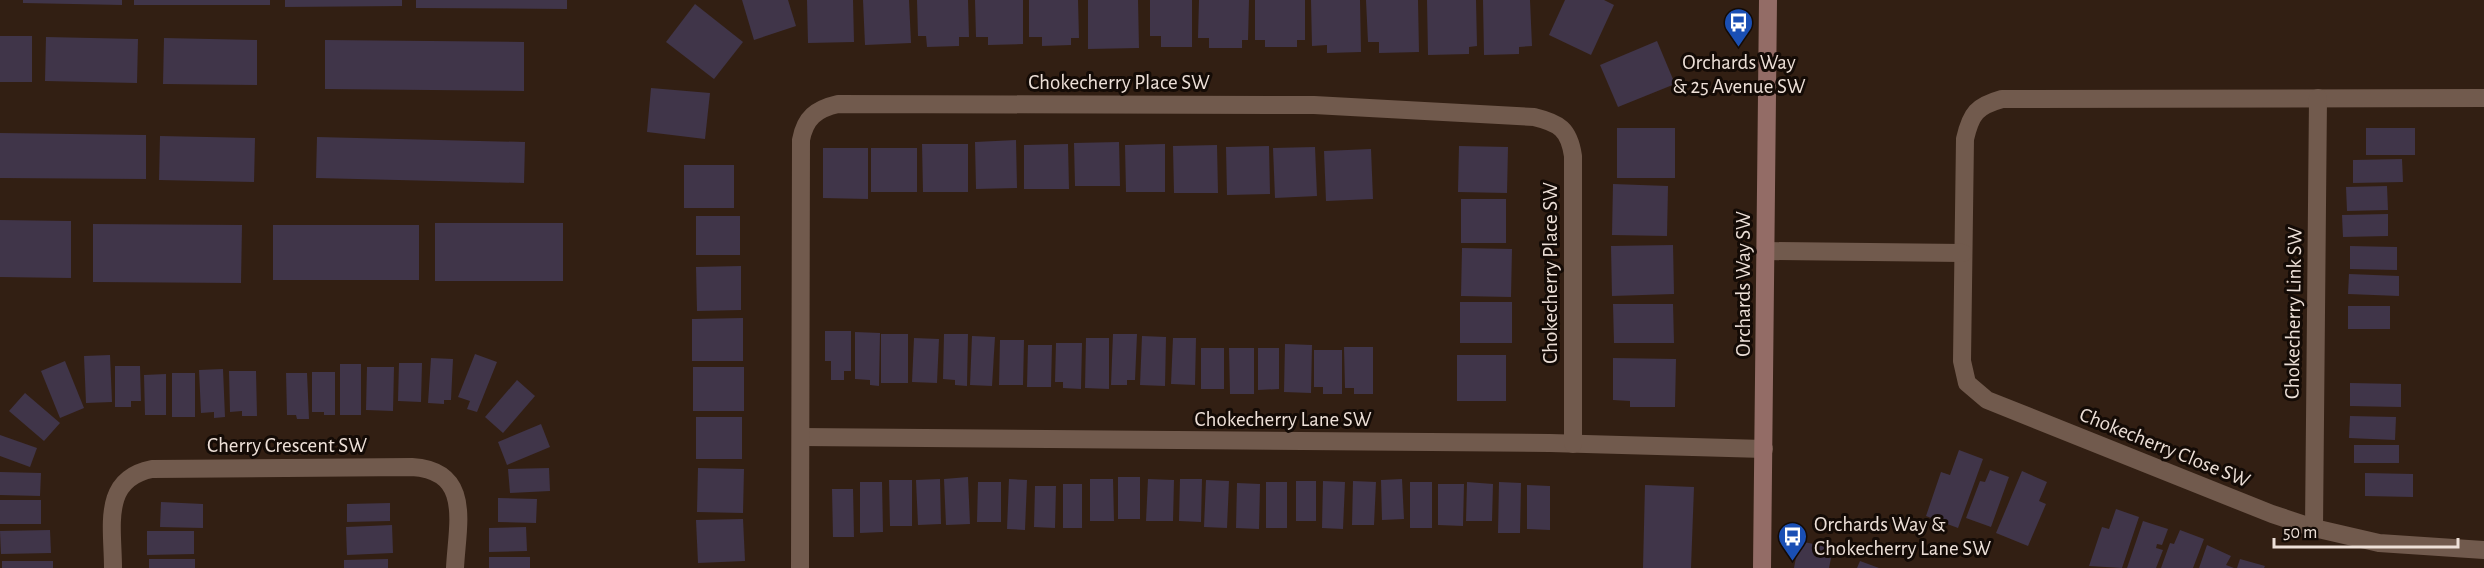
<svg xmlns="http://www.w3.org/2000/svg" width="2484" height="568" viewBox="0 0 2484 568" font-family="'Alegreya Sans',sans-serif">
	<rect width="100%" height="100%" fill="#321f13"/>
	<g fill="#403549">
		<path d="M23,0H122V5L23,3Z"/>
		<rect x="134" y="0" width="136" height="5"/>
		<path d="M285,0H402V6L285,7Z"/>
		<path d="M416,0H567V9L416,8Z"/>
		<path d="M742,0H788L796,26L754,40Z"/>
		<path d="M807,0H853L854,42L808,43Z"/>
		<path d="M863,0H909L911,43L865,45Z"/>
		<path d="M917,0H968L969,37H959V46L927,47L926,36H918Z"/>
		<path d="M975,0H1023V44L988,45V37H976Z"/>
		<path d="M1029,0H1078L1079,38H1071V45L1042,46V37H1029Z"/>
		<path d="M1088,0H1138L1139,48L1088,49Z"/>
		<path d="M1150,0H1192V47H1161V36H1150Z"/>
		<path d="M1199,0H1249L1248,40H1242V48H1209V38H1198Z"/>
		<path d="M1255,0H1305V40H1297V47H1265V40H1255Z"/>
		<path d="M1311,0H1360L1361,52L1327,53V45L1312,46Z"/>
		<path d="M1366,0H1418L1419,52L1379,53V42H1368Z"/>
		<path d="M1427,0H1476L1477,46L1469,47V54L1428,55Z"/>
		<path d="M1483,0H1530L1532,46L1519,47V54L1484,55Z"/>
		<path d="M1565,0H1604L1614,5L1591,55L1549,35Z"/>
		<path d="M695,4L743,42L714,79L666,42Z"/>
		<rect x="0" y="36" width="32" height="46"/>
		<path d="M46,37L138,39L137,83L45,81Z"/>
		<path d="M164,38L257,40V85L163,84Z"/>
		<path d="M325,40L524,42V91L325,89Z"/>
		<path d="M1657,41L1675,84L1618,107L1600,65Z"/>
		<path d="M651,88L710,93L705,139L647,132Z"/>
		<rect x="1617" y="128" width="58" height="50"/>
		<rect x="2366" y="128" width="49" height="27"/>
		<path d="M0,133L146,135V179L0,178Z"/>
		<path d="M160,136L255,138L254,182L159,180Z"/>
		<path d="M317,137L525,142L524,183L316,178Z"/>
		<path d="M1016,140L1017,188L976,189L975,142Z"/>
		<path d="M1119,142L1120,186H1075L1074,143Z"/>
		<path d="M922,144H968V192H923Z"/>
		<path d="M1068,144L1069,189H1024V145Z"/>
		<path d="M1165,144V192H1126L1125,145Z"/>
		<path d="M1217,145L1218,193H1174L1173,146Z"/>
		<path d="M1269,146L1270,194L1227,195L1226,147Z"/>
		<path d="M1459,146L1508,147L1507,193L1458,192Z"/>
		<path d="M1315,147L1317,196L1275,198L1273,148Z"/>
		<path d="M823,148H868V199L823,198Z"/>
		<rect x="871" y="148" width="46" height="44"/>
		<path d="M1371,149L1373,199L1326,201L1324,151Z"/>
		<path d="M2402,159L2403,182L2353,183V160Z"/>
		<rect x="684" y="165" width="50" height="43"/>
		<path d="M1613,184L1668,186L1667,236L1612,235Z"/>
		<path d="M2387,186L2388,210L2347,211L2346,187Z"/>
		<rect x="1461" y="199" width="45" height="44"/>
		<path d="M2388,214V236L2343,237L2342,215Z"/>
		<rect x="696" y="216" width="44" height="39"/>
		<path d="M0,220L71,221V278L0,277Z"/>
		<rect x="435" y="223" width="128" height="58"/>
		<path d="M93,224L242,225L241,283L93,282Z"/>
		<rect x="273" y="225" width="146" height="55"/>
		<path d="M1673,245L1674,294L1612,296L1611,246Z"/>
		<path d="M2350,246L2397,247V270L2350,269Z"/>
		<path d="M1462,248L1512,249L1511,297L1461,296Z"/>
		<path d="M741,266V310L697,311L696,267Z"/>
		<path d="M2349,274L2399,276V296L2348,294Z"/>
		<rect x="1460" y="302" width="52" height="41"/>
		<path d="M1613,304H1673L1674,343H1614Z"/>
		<rect x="2348" y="306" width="42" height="23"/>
		<path d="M743,318V361H692V319Z"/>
		<path d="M825,331H851V371H844V380H831V361H825Z"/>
		<path d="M855,332L880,333L879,386L870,385V380L855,379Z"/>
		<rect x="881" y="334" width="27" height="49"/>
		<path d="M944,334H968L967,386L955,385V380L943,379Z"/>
		<path d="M1113,334H1137L1135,380H1127V385H1111Z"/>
		<path d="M972,336L995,337L992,386L970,385Z"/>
		<path d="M1142,336L1166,337L1165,386L1140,385Z"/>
		<path d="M914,338L939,339L937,383L912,382Z"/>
		<path d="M1086,338H1109V389L1085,388Z"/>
		<path d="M1173,338H1196L1195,385L1171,384Z"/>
		<path d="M1000,340H1024L1023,385H999Z"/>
		<path d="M1056,343H1082L1081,389L1063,388V382H1055Z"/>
		<path d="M1285,344L1312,345L1311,393L1284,392Z"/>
		<path d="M1028,345H1052L1051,387H1027Z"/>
		<path d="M1344,347H1373V394H1354V388H1345Z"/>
		<rect x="1201" y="348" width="23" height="41"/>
		<path d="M1229,348H1254V394H1230Z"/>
		<path d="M1258,348H1279V389L1258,390Z"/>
		<path d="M1314,350H1342V394H1323V387H1314Z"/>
		<path d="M475,354L497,362L477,412L467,409L470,401L458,397Z"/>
		<path d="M110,355L112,402L86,403L84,356Z"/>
		<rect x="1457" y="355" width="49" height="46"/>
		<path d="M431,358L453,359L451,400H444V404L428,403Z"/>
		<path d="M1613,358L1676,359L1675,407H1630V401L1613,400Z"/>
		<path d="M65,361L84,408L60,418L41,371Z"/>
		<path d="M399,363H422L421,402L398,401Z"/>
		<rect x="340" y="364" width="21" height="51"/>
		<path d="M115,366H140L141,401H131V407H115Z"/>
		<path d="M367,367H394L393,411L366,410Z"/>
		<rect x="693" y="367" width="51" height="44"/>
		<path d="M223,369L225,417L214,418V412L201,413L199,370Z"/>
		<path d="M229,371H256L257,416H242V411L230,412Z"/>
		<path d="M312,372H335V415H324V412H312Z"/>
		<rect x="172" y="373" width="23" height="44"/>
		<path d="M286,373H307L309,419H297L296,415H287Z"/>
		<path d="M166,374V415H145L144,375Z"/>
		<path d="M517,380L535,396L503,433L485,417Z"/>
		<path d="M2350,383L2401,384V407L2350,406Z"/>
		<path d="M25,393L60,423L44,441L9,411Z"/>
		<path d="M2350,416L2396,417L2395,440L2349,438Z"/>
		<rect x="696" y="417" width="46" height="42"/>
		<path d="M541,424L550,447L507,465L498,442Z"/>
		<path d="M0,435L37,448L30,467L0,456Z"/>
		<rect x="2354" y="445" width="45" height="18"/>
		<path d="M1959,450L1983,459L1958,528L1926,516L1941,472L1950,475Z"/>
		<path d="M549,468L550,491L510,493L508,469Z"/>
		<path d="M698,468L744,469L743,513L697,512Z"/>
		<path d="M1990,470L2009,477L1991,527L1966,518L1980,481L1985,482Z"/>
		<path d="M2022,471L2047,482L2039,501L2046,504L2028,546L1996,533Z"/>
		<path d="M0,472L41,473L40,496L0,495Z"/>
		<path d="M2365,473L2413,474V497L2365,496Z"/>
		<path d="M968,477L970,524L946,525L944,479Z"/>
		<rect x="1118" y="477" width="22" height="42"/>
		<path d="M940,479L941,524L918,525L916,480Z"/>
		<path d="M1009,479L1027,480L1025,530L1007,529Z"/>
		<path d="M1090,479H1113L1114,521H1090Z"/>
		<path d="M1148,479L1174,480L1173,521H1146Z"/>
		<path d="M1180,479H1202L1201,522L1179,521Z"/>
		<path d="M1402,479L1404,519L1382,520L1381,480Z"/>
		<path d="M889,480H912V526H890Z"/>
		<path d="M1206,480L1229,481L1227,528L1204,527Z"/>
		<rect x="1296" y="481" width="20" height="40"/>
		<path d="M1323,481L1345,482L1343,529L1322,528Z"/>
		<path d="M1353,481L1376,482L1374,525H1352Z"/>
		<path d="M860,482H882L883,532L860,533Z"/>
		<path d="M978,482H1001V522H977Z"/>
		<rect x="1266" y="482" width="21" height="46"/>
		<rect x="1410" y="482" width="22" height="46"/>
		<path d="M1467,482L1493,484L1492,521H1466Z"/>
		<path d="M1499,482L1521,483L1520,533H1498Z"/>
		<path d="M1237,483L1260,484L1259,529L1236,528Z"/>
		<rect x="1063" y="484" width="19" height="44"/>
		<path d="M1438,484H1464L1463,526L1438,525Z"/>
		<path d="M1527,485L1550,486V530L1527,529Z"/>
		<path d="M1645,485L1694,487L1691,568H1643Z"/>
		<path d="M1035,486H1056L1055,528L1034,527Z"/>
		<path d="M832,489H853L854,537H833Z"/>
		<path d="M498,498L537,499L536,523L498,522Z"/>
		<rect x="0" y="500" width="41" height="24"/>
		<path d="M161,502L203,504V528L160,527Z"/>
		<path d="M390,503V521L347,522V504Z"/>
		<path d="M2116,509L2139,517L2122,568L2089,566L2102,527L2109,529Z"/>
		<path d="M743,519L745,561L698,563L696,520Z"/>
		<path d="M2143,521L2168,529L2162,545L2157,544L2156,548L2163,550L2156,568H2127Z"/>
		<path d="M392,525L393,553L347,555L346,527Z"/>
		<path d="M526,527L527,551L489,552V528Z"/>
		<path d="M50,530L51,553L1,554L0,531Z"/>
		<path d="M2180,530L2204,539L2193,568H2161L2170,543L2174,544Z"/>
		<path d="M147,531H194V554L147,555Z"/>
		<path d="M1799,541L1833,548L1829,568H1794Z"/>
		<path d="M2207,545L2231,556L2226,565L2234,568H2199Z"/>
		<rect x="489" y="557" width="41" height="11"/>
		<rect x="149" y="559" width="46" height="9"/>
		<path d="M388,559V568H344V560Z"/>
		<path d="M2240,559L2265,566L2264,568H2237Z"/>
		<rect x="2" y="561" width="51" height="7"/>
		<path d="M1860,561L1879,568H1857Z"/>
	</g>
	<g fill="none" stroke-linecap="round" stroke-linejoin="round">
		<g stroke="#715a4d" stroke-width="18">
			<path d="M2484,98L2002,99C1977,106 1971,113 1965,139L1962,361L1967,383L1987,400L2272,514L2314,528L2379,543L2484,550"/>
			<path d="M1766,251L1963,253"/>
			<path d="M801,437L1550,443L1764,449"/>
			<path d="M2314,528L2318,98"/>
			<path d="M113,568C113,527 101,479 152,469L412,467C473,471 457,525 455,568"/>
			<path d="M800,568L801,140C805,118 816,109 838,104L1314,105L1534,117C1559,123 1569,129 1573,156V444"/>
		</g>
		<path stroke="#936c66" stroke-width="18" d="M1762,568L1768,0"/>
	</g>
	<defs>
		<symbol id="bus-pin" viewBox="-11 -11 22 30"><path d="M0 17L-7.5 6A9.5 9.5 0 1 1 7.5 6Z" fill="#1a4fb4" stroke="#140b06"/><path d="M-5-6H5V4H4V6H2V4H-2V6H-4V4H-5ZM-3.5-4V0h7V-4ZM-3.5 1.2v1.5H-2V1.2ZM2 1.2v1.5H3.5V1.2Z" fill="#fff"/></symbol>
	</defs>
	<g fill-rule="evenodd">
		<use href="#bus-pin" x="1722" y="6" width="33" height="45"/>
		<use href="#bus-pin" x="1776" y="520" width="33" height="45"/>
	</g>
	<g text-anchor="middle" stroke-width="6" stroke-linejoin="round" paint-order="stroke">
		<g font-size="21" fill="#ede0d8" stroke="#140b06">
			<text x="1739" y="69">Orchards Way<tspan x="1739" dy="24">&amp; 25 Avenue SW</tspan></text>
			<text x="1814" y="531" text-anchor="start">Orchards Way &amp;<tspan x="1814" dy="24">Chokecherry Lane SW</tspan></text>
		</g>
		<g font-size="21" fill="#ede0d8" stroke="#140b06">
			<text x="1119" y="89">Chokecherry Place SW</text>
			<text transform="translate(1550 273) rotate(-90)" y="7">Chokecherry Place SW</text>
			<text transform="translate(1743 284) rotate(-90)" y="7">Orchards Way SW</text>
			<text transform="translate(2293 313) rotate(-89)" y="7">Chokecherry Link SW</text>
			<text x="1283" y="426">Chokecherry Lane SW</text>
			<text x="287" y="452">Cherry Crescent SW</text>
			<text transform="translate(2165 447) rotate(22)" y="7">Chokecherry Close SW</text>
		</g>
	</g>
	<path d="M2274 538v9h184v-9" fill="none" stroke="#ede0d8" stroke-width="3"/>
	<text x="2283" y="538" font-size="18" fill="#ede0d8" stroke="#140b06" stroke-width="4.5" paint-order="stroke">50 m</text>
</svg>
